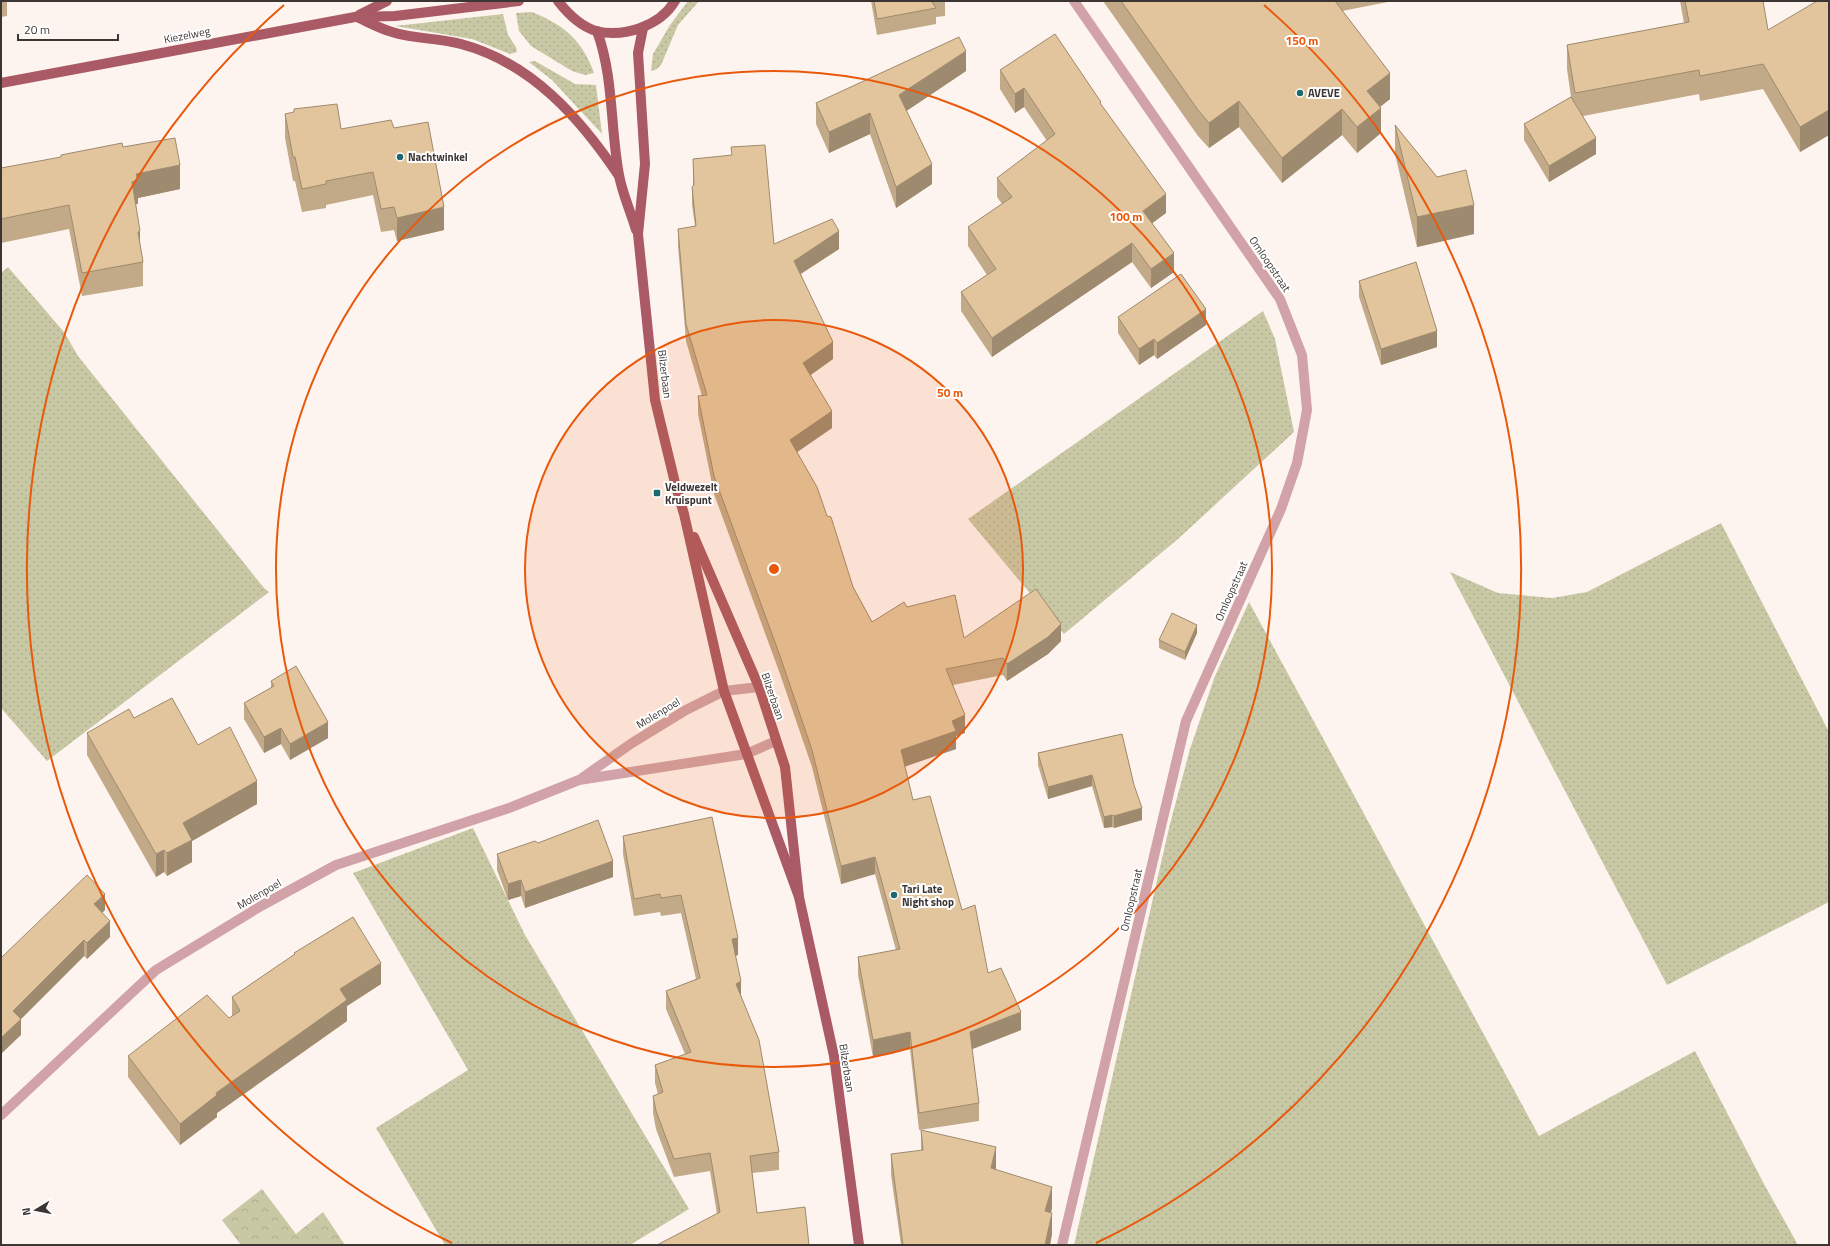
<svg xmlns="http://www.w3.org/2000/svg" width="1830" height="1246" viewBox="0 0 1830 1246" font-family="'Titillium Web',sans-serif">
	<defs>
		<pattern id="grass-dots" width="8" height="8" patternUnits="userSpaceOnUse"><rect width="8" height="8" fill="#c8c8a5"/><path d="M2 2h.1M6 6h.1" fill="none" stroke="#adac8f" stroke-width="1.8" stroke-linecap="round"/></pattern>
		<pattern id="forest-crowns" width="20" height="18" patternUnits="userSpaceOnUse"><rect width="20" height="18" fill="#c8c8a5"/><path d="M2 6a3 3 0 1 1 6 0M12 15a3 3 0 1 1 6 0" fill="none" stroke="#adac8f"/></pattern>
	</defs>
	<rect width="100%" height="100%" fill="#fef4ef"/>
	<g fill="url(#grass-dots)">
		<path d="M688,1H699L678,25L661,65L657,69L651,71L653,54L670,25Z"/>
		<path d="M532,12C564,25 582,40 594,73L585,75L572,71L531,46L519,31L516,13Z"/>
		<path d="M503,14L508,35L516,47L517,52L510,54L472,39L395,26Z"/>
		<path d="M535,61L575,84L596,85L602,134L552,80L529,62Z"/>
		<path d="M8,267L64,332L78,356L264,588L269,592L47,761L1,708V273Z"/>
		<path d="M1263,311L1275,339L1294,432L1178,539L1064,634L968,519Z"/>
		<path d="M1721,523L1829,732V902L1667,985L1450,572L1498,593L1552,598L1587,592Z"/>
		<path d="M1249,602L1539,1136L1695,1051L1764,1184L1798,1245H1074L1169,828L1190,749L1215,676Z"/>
		<path d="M473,828L525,935L689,1209L630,1245H445L376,1128L468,1070L353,873Z"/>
	</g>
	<path fill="url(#forest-crowns)" d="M262,1189L296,1234L323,1212L345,1245H241L222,1220Z"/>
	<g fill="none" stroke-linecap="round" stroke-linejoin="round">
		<g stroke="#d1a2a7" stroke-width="10">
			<path d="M582,778L632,743L686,710L724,691L759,687"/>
			<path d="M1,1115L156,970L261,906L336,865L509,808L579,780L746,754L776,741"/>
			<path d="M1062,1245L1186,721L1281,509L1297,463L1307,410L1302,355L1280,299L1074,1"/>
		</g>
		<g stroke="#aa5a65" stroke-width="10">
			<path d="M558,1C568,14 580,26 596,31C624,38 660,26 675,1"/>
			<path d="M359,15L387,1"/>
			<path d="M359,18C370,23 381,29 392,32C414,39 439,38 461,44C532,63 580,118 619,176"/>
			<path d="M643,28L638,53L645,164L638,234L655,400L676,487L684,514L724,691L799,897"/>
			<path d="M597,31C614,78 610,126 619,175C622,193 631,212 636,230"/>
			<path d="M1,83L355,17L395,16L519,1"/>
			<path d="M694,537L759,687L785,767L799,897L834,1056L859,1245"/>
		</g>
	</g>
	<g fill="#c2a987">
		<path d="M1,1H7V16L1,17Z"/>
		<path d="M871,1H945V16L936,17V24L877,35Z"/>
		<path d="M1103,1H1393L1342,11L1390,99L1380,107L1381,133L1357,153L1342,135L1282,183L1239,127L1209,148L1198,136Z"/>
		<path d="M1680,1H1763L1768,30L1829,1V135L1800,152L1763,89L1700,101L1699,94L1583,116L1596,154L1549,182L1524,140V124L1571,97L1567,69V45L1684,23Z"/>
		<path d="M1000,70L1101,105L1166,213L1152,223L1174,272L1151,288L1132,262L992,357L961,311V292L987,275L968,246V227L1002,204L997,197V178L1047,141L1024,107L1015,113L1000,89Z"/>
		<path d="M966,71L906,111L932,184L896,208L870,134L829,153L816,124V103Z"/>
		<path d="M285,114L341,129L394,128L444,230L397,241L394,230L381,232L373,195L326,205V208L302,212L295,181H293L285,138Z"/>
		<path d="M1395,125L1437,177L1474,234L1417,247L1395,154Z"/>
		<path d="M123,147L180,189L138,198V204H136L140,247L143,262V286L82,296L69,229L1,243V168Z"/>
		<path d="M693,159L774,244L839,249L801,274L833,359L811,375L832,428L797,452L827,516L853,587L872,622L907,607L964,638L1061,641L1048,654L1007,681L1003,675L953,685L965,733L956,736V749L905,766L913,800L962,910L988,973L1021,1030L972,1049L979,1103V1121L919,1130L910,1049L873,1057L858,975V957L896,950L875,874L841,884L812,767L780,674L714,494L698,414V396H702L686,341L678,246V229L695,226L692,205V187L693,186Z"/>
		<path d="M1359,281L1437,347L1381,365L1359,297Z"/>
		<path d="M1118,317L1206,325L1157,359L1154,355L1139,365L1118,333Z"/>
		<path d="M1197,633L1185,660L1159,648V640Z"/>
		<path d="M271,681L328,738L290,760L281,744L264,753L244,719V703L271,688Z"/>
		<path d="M134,718L198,745L257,804L192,841V862L167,876L164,872L156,877L87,755V733Z"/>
		<path d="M1122,734L1142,820L1114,828L1112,827L1104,828L1092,786L1048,799L1038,765V753Z"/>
		<path d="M712,817L738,955L735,956L741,995L779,1152V1170L752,1173L757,1213L809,1245L717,1214L710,1171L674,1177L656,1129L653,1113V1096L658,1094L655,1083V1065L685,1054L666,1009V991L696,979L681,913L661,916L660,912L634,916L623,854V836Z"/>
		<path d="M538,843L613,877L525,908L521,896L508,900L497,870V854Z"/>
		<path d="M105,910L102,913L110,937L87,959L84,956L21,1019V1035L1,958Z"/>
		<path d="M294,953L381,984L347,1006V1021L217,1113V1117L180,1145L128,1077V1056L229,1018L232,1017V997L294,955Z"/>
		<path d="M921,1130L996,1168L995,1170L1052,1208L1051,1213L1052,1234L1050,1245H901L891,1175V1154L921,1151Z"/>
	</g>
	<g fill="#9e8a6e">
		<path d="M966,51V71L899,116V95Z"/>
		<path d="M1390,73V99L1367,117V91Z"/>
		<path d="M1024,88V107L1015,113V94Z"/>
		<path d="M1239,101V127L1209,148V123Z"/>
		<path d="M1381,108V133L1357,153V127Z"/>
		<path d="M1342,109V135L1282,183V158Z"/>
		<path d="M1829,110V135L1800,152V127Z"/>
		<path d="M870,113V134L829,153V132Z"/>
		<path d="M1596,138V154L1549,182V166Z"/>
		<path d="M932,164V184L896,208V187Z"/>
		<path d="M180,165V189L138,198V204L132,205V182L136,174Z"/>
		<path d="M1166,194V213L1143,230V211Z"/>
		<path d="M1474,205V234L1417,247V217Z"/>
		<path d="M444,207V230L397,241V218Z"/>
		<path d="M140,231V255L138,232Z"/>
		<path d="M839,231V249L794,278V261Z"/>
		<path d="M1132,243V262L992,357V338Z"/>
		<path d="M1174,253V272L1151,288V269Z"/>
		<path d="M1206,309V325L1157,359V343Z"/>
		<path d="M1437,331V347L1381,365V349Z"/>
		<path d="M1154,339V355L1139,365V349Z"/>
		<path d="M833,342V359L803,380V363Z"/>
		<path d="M832,411V428L790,457V440Z"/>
		<path d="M1061,624V641L1048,654L1007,681V664Z"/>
		<path d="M1197,625V633L1185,660V652Z"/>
		<path d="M965,715V733L956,736V749L901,768V750L952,721Z"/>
		<path d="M328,722V738L290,760V744Z"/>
		<path d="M281,728V744L264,753V737Z"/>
		<path d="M1092,775V786L1048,799V787Z"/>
		<path d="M257,781V804L192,841V862L167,876V853L183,823Z"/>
		<path d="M1142,808V820L1114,828V816Z"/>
		<path d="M1112,815V827L1104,828V817Z"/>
		<path d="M164,850V872L156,877V854Z"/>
		<path d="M875,857V874L841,884V866Z"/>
		<path d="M613,861V877L525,908V892Z"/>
		<path d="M521,880V896L508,900V884Z"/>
		<path d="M105,894V910L94,920V904Z"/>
		<path d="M110,921V937L87,959V943Z"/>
		<path d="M738,938V955L732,957V939Z"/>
		<path d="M84,940V956L17,1023L21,1019V1035L1,1054V1038L13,1011Z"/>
		<path d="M381,963V984L347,1006V1021L217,1113V1117L180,1145V1124L340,989Z"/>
		<path d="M741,981V999L736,984Z"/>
		<path d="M1021,1012V1030L970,1050V1032Z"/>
		<path d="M910,1032V1049L873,1057V1040Z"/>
		<path d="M996,1147V1168L991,1189V1168Z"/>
		<path d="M1052,1187V1208L1045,1232V1211Z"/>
		<path d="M1052,1213V1234L1050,1245H1045Z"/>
	</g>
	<g fill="#e2c59d" stroke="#9e8a6e">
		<path d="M874,1H938L932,2L936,8L877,19Z"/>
		<path d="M1121,1H1335L1390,73L1367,91L1381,108L1357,127L1342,109L1282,158L1239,101L1209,123L1198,110Z"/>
		<path d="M1685,1H1763L1768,30L1817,1H1829V110L1800,127L1763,64L1700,76L1699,70L1575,93L1567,45L1689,22Z"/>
		<path d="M1055,34L1101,102L1100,103L1166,194L1143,211L1174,253L1151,269L1132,243L992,338L961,292L996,269L968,227L1012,197L997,178L1055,134L1024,88L1015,94L1000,70Z"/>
		<path d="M959,37L966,51L899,95L932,164L896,187L870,113L829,132L816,103Z"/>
		<path d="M1571,97L1596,138L1549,166L1524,124Z"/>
		<path d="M337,104L341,129L391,120L394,128L428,122L444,207L397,218L394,207L381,209L373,172L326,181V184L302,189L295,157H293L285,114L294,112V109Z"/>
		<path d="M1395,125L1437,177L1466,170L1474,205L1417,217Z"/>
		<path d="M175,138L180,165L136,174L138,180L132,182L140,231L138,232L143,262L82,273L69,205L1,219V168L61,157V155L122,143L123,147Z"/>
		<path d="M765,145L774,244L832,219L839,231L794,261L833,342L803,363L832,411L790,440L817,487L827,516L831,517L853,587L872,622L904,602L907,607L955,595L964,638L1036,589L1061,624L1048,637L1007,664L1003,658L946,669L965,715L952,721L956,731L901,750L913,800L930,796L962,910L975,905L988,973L1001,968L1021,1012L970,1032L979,1103L919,1113L910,1032L873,1040L858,957L900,949L875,857L841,866L812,750L780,656L714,476L698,396L707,395L686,324L678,229L696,226L692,187L694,185L693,159L732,155L731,147Z"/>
		<path d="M1416,262L1437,331L1381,349L1359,281Z"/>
		<path d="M1181,274L1206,309L1157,343L1154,339L1139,349L1118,317Z"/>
		<path d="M1172,613L1197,625L1185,652L1159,640Z"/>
		<path d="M296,666L328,722L290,744L281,728L264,737L244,703L274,686L271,681Z"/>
		<path d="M172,698L198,745L230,727L257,781L183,823L192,840L167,853L164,850L156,854L87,733L129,709L134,718Z"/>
		<path d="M1122,734L1134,785L1142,808L1114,816L1112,815L1104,817L1092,775L1048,787L1038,753Z"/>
		<path d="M712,817L738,938L732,939L741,981L736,984L759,1040L779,1152L750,1156L757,1213L805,1207L809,1245H657L720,1212L710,1153L674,1159L656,1111L653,1096L663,1092L655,1065L691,1052L666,991L700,978L681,895L661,898L660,894L634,899L623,836Z"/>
		<path d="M598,820L613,861L525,892L521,880L508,884L497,854L535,841L538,843Z"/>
		<path d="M87,875L105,894L94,904L110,921L87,943L84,940L13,1011L21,1019L1,1038V958Z"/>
		<path d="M353,917L381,963L340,989L347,1000L216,1093L217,1095L180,1124L128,1056L207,995L229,1018L240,1011L232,997L295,954L294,953Z"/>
		<path d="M921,1130L996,1147L991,1168L1052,1187L1045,1211L1052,1213L1045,1245H903L891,1154L923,1150Z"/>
	</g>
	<circle cx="774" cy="569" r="249" fill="#e8590c" fill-opacity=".12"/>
	<g fill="none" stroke="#e8590c" stroke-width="2">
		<circle cx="774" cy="569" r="249"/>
		<circle cx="774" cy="569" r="498"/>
		<path d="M452 1243A747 747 0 0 1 284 5M1264 5A747 747 0 0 1 1096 1243"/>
	</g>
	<g fill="#1d696f" stroke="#fff" stroke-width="1.5">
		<circle cx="1300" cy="93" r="4"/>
		<circle cx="400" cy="157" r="4"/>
		<rect x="653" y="489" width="8" height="8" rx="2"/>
		<circle cx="894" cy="895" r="4"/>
	</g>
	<g text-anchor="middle" stroke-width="4" stroke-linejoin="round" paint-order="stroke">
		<g font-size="11" fill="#3b3634" stroke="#fff">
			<text transform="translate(187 35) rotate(-11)" y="4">Kiezelweg</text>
			<text transform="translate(1270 264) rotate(56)" y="4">Omloopstraat</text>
			<text transform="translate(665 374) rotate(83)" y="4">Bilzerbaan</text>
			<text transform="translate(1231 591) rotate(-66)" y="4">Omloopstraat</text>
			<text transform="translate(773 696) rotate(71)" y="4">Bilzerbaan</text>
			<text transform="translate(658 713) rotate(-31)" y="4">Molenpoel</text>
			<text transform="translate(259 894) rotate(-30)" y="4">Molenpoel</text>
			<text transform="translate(1131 900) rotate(-77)" y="4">Omloopstraat</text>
			<text transform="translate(847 1068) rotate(81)" y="4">Bilzerbaan</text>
		</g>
		<g font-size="11" font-weight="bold" fill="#3b3634" stroke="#fff" text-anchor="start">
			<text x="1308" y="97">AVEVE</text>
			<text x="408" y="161">Nachtwinkel</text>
			<text x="665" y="491">Veldwezelt<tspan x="665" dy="13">Kruispunt</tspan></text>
			<text x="902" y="893">Tari Late<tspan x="902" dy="13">Night shop</tspan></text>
		</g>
	</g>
	<circle cx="774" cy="569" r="6" fill="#e8590c" stroke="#fff" stroke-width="2"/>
	<g font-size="12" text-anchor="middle" font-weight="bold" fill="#e8590c" stroke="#fff" stroke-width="4" stroke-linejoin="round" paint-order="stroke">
		<text x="1302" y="45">150 m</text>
		<text x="1126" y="221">100 m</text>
		<text x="950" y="397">50 m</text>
	</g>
	<rect width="1830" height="1246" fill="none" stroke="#3b3634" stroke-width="4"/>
	<g transform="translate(36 1210) rotate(260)" stroke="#ffffff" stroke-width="3" paint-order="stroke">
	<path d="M0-3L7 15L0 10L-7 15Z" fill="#3b3634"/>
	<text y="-6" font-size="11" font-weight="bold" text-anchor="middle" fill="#3b3634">N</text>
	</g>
	<path d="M18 34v6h100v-6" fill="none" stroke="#3b3634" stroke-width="2"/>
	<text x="24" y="34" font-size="12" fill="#3b3634" stroke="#ffffff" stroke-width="3" paint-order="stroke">20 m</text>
</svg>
